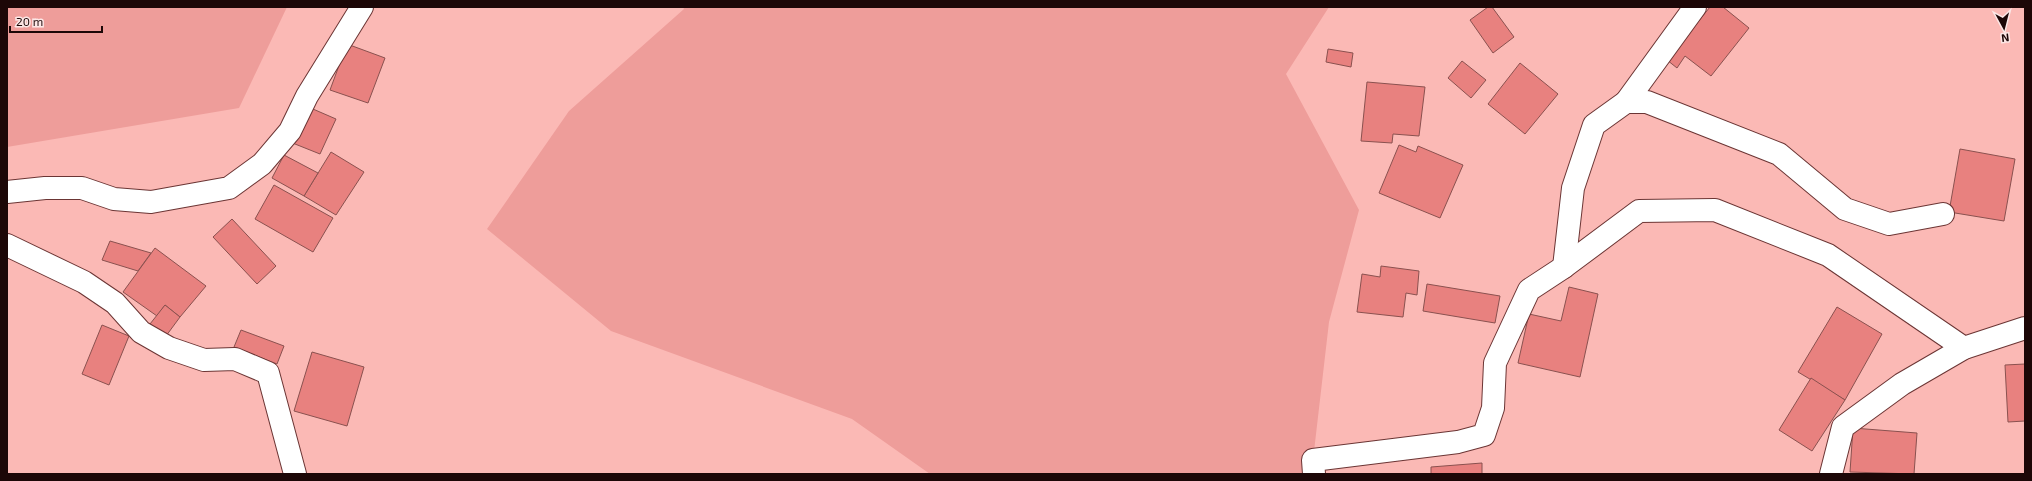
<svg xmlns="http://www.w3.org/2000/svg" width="2032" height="481" viewBox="0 0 2032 481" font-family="'Exo 2',sans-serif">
	<rect width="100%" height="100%" fill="#fbb9b5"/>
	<g fill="#ee9d9a">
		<path d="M7,7H287L239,108L7,147Z"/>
		<path d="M683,7H1329L1286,74L1359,210L1329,322L1313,460L1314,474H930L852,419L611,331L487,229L569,111L684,9Z"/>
	</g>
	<g fill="#e8817f" stroke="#8a514f">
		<path d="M1488,7H1492L1514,37L1493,53L1470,20Z"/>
		<path d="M1710,7H1723L1749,28L1711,76L1685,56L1677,68L1667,60Z"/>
		<path d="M347,44L385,58L368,103L330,90Z"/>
		<path d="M1328,49L1353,53L1351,67L1326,62Z"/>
		<path d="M1462,61L1486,80L1471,98L1448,78Z"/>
		<path d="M1520,63L1558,94L1525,134L1488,104Z"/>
		<path d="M1367,82L1425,87L1419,136L1393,134L1392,143L1361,141Z"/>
		<path d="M306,106L336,119L320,154L290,142Z"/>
		<path d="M1399,145L1416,152L1418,146L1463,165L1440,218L1379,193Z"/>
		<path d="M1960,149L2015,159L2004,221L1949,212Z"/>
		<path d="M331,152L364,172L336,215L304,196Z"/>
		<path d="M284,155L318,173L304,196L272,178Z"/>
		<path d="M274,185L333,218L313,252L255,219Z"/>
		<path d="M232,219L276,266L257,284L213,237Z"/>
		<path d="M110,241L151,253L138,271L102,260Z"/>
		<path d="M155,248L206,286L180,317L165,305L157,316L123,292Z"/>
		<path d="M1381,266L1419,271L1417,295L1406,293L1403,317L1357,312L1362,274L1380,277Z"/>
		<path d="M1427,284L1500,296L1495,323L1423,311Z"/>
		<path d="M1569,287L1598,294L1580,377L1518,363L1529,314L1561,321Z"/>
		<path d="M165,305L180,317L166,336L150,324Z"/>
		<path d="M1837,307L1882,334L1845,400L1798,372Z"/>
		<path d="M102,325L129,336L109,385L82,374Z"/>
		<path d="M241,330L284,346L277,364L234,347Z"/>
		<path d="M312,352L364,367L347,426L294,411Z"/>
		<path d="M2025,364V421L2008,422L2005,365Z"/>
		<path d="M1811,378L1845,400L1812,451L1779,430Z"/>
		<path d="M1853,428L1917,433L1914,474L1850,472Z"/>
		<path d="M1482,463V474H1431V467Z"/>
	</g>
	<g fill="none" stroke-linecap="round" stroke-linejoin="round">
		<defs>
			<g id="minor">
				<path d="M1626,102L1695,7"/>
				<path d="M7,192L45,188H82L114,199L151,202L229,188L262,164L290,131L307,96L362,7"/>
				<path d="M7,245L84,282L115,303L141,332L169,348L204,360L235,359L268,373L295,474"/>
				<path d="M1564,267L1573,188L1594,125L1626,102H1647L1779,154L1845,209L1889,224L1943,214"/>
				<path d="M1314,474L1313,460L1458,442L1484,435L1493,408L1495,363L1529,290L1564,267L1639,211L1715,210L1828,255L1964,348"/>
				<path d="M1831,474L1843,427L1902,384L1964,348L2025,328"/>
			</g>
		</defs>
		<use href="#minor" stroke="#6b3534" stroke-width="24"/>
		<use href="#minor" stroke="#fff" stroke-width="22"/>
	</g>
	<rect width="2032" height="481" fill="none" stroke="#1c0707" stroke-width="16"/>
	<g transform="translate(2004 28) rotate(173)" stroke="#fce7e6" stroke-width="3" paint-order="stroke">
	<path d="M0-3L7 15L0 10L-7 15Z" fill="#1c0707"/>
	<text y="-6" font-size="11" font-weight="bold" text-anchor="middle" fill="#1c0707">N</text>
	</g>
	<path d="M10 26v6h92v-6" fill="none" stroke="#1c0707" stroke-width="2"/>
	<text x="16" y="26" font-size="12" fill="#1c0707" stroke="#fce7e6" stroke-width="3" paint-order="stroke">20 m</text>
</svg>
